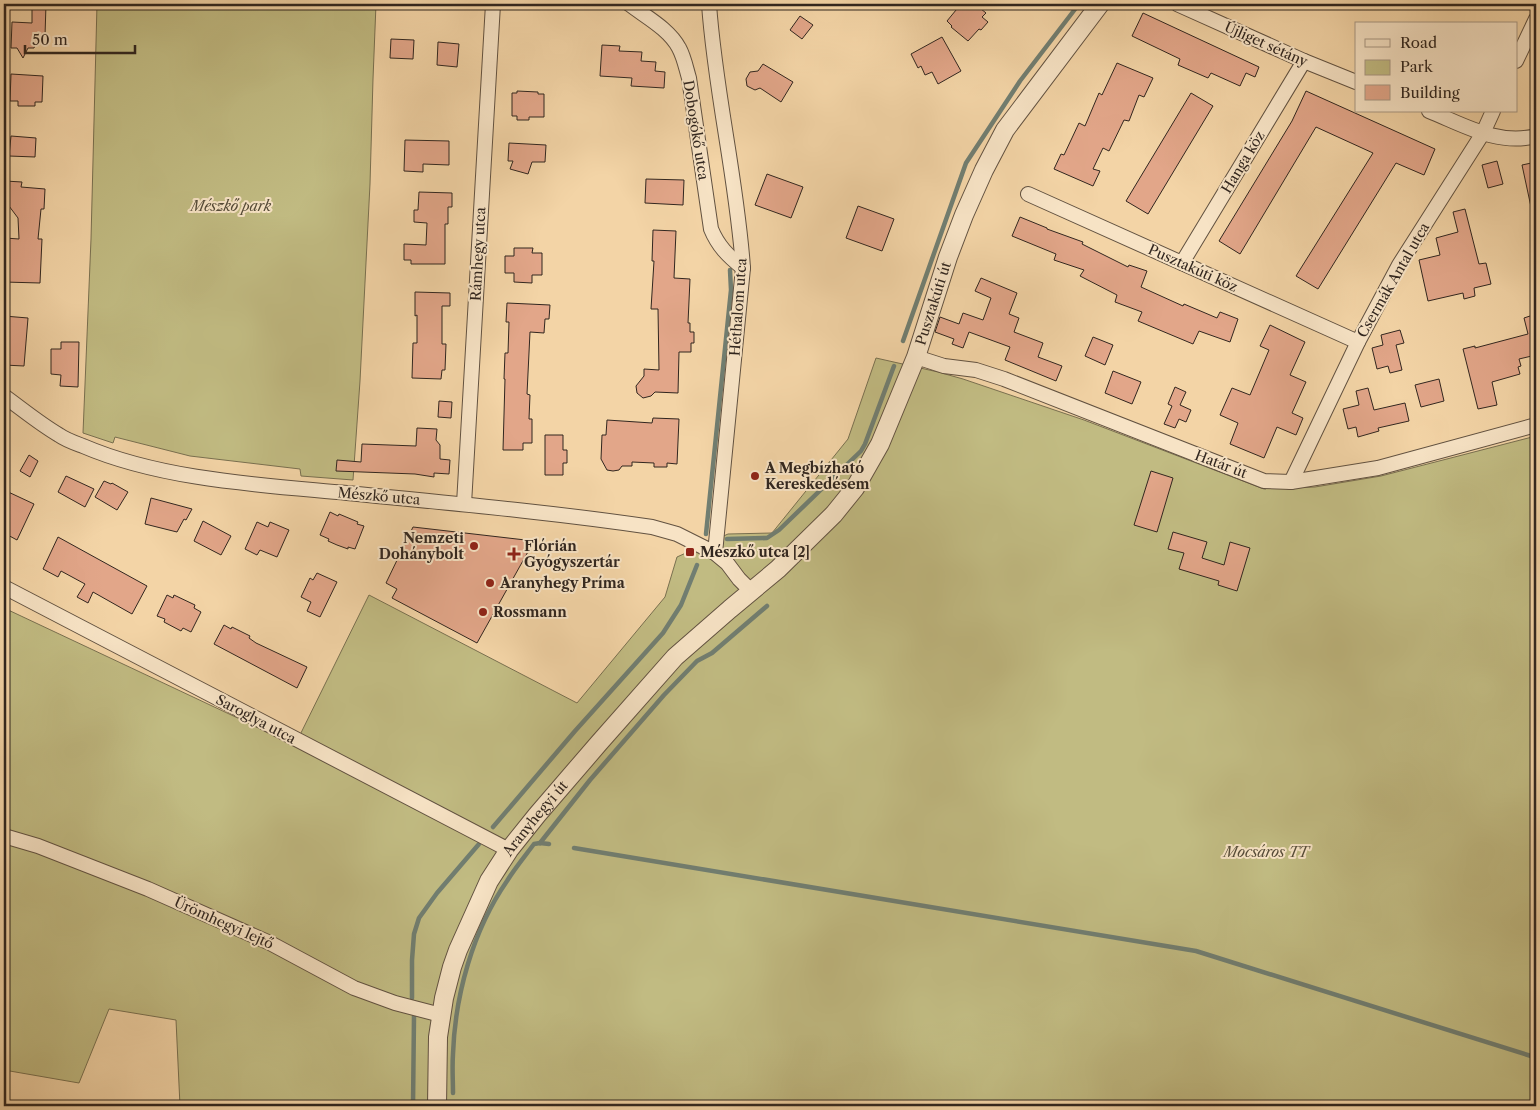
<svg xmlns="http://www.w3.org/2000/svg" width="1540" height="1110" viewBox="0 0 1540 1110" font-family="'Libre Caslon Text',serif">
	<rect width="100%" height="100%" fill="#f3d4a6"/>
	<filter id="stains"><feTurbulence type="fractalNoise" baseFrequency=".004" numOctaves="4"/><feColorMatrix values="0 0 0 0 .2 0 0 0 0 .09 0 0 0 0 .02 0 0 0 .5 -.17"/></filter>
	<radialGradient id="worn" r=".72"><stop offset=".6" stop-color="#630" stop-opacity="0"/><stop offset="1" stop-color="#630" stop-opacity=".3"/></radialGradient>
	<g fill="#c1bb82" stroke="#797050">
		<path d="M97,4H376L373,79L370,184L360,381L353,480L301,476L300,469L190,456L115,437L113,443L83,433L91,239Z"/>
		<path d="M876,358L938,372L963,379L1084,420L1264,489H1266L1264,481L1290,488L1315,487L1381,476L1536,436V1106H180L176,1020L109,1009L79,1083L4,1070V608L295,745L369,595L577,703L665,597L677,557L728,534L772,533L848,439Z"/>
	</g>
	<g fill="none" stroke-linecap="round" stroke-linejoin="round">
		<g stroke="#717e71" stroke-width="4.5">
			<path d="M903,341L966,163L1020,81L1079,4"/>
			<path d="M706,534L731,290L730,270"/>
			<path d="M727,539L767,538L779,530L861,451L865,444L894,366"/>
			<path d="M493,827L575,731L663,633L681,605L697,565"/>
			<path d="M540,843L590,780L664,695L697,661L712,653L767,606"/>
			<path d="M574,848L1196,951L1531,1056L1536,1059"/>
			<path d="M412,998V960L414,934L419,918L437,893L479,844"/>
			<path d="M453,1093C453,1080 452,1067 453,1054C455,995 473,930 507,881C515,868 525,856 534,844L540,843L549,844"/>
			<path d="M413,1106L414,1016"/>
		</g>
	</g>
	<g fill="#e2a689" stroke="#31261f">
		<path d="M32,4H46L45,36L38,37L34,48H28L23,58L17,48H11L12,22L32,23Z"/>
		<path d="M961,4H975L986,13L982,17L988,22L981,30L979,29L968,41L951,27L952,26L947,21Z"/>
		<path d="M1143,13L1259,67L1255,77L1246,73L1240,86L1211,73L1208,78L1178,65L1180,59L1132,36Z"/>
		<path d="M800,16L813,25L802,39L790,30Z"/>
		<path d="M942,37L961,71L938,84L932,72L925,75L921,66L918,68L911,54Z"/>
		<path d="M391,39L414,40L413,59L390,58Z"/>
		<path d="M438,42L459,44L457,67L437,65Z"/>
		<path d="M602,45L620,46L619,51L642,52L641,61L656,62L655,71L665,72L664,88L631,86L632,78L600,76Z"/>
		<path d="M1117,63L1153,78L1144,97L1139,95L1129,121L1124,120L1109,151L1103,148L1093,169L1100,171L1093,186L1054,169L1061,154L1064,155L1079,123L1085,126L1099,93L1102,95Z"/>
		<path d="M763,64L793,82L781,102L760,88L755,90L747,86L746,79L750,72L758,71Z"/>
		<path d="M11,74L43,76L42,102H35V106H18V101H10Z"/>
		<path d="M517,91L538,92V94H544V117H529V120H517V116H512V93H517Z"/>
		<path d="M1306,91L1435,149L1424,175L1396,163L1318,289L1296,276L1373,153L1316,127L1240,254L1219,241L1292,121Z"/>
		<path d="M1191,93L1213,106L1148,214L1126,201Z"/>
		<path d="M11,136L36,138L35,157L9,156Z"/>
		<path d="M405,140L449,141V165L423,164V172L404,171Z"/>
		<path d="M509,143L546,145L545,162H532L528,174L510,169L513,161H508Z"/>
		<path d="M1497,161L1503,184L1488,188L1482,165Z"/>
		<path d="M1536,162V206L1531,207L1522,165Z"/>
		<path d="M767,174L803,187L791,218L755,205Z"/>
		<path d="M646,179L684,180L683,205L645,203Z"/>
		<path d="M5,181L22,182L21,187L45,189L44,209H41L38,239H42L40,283L4,282L5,238L19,239L18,218L9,206H4Z"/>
		<path d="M419,192L452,193V207H448V224H445V264H411V260H404V244L426,245L427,223L414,222V210H418Z"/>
		<path d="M858,206L894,219L882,251L846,238Z"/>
		<path d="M1465,209L1479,264L1486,263L1491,284L1474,288L1475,296L1464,299L1463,293L1428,301L1419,260L1440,255L1436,238L1458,232L1453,212Z"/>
		<path d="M1020,217L1047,228V229L1083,242L1082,244L1128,267L1129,265L1147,271L1141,287L1183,306L1184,304L1217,318L1220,312L1238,319L1230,342L1199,331L1193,344L1138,321L1142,312L1115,302L1117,295L1080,276L1084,270L1054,260L1056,254L1012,236Z"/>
		<path d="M653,230L676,231L674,278L690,279L688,323H690V332H694V343H691V352H679L678,393L655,392L651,396L643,398L637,393L636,386L644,376V369L659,370L658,309H651L654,261H652Z"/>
		<path d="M514,248H533L532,253H542V275H532V283L514,282V273H505V256H514Z"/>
		<path d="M981,278L1017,293L1009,314L1019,318L1014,332L1043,343L1038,357L1062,366L1056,381L1005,360L1010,347L969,332L963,348L952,344L954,339L935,332L940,317L959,324L963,313L983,320L991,298L975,291Z"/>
		<path d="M415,292L450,293V306H442V344H446L445,370H442L441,379L412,378L413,343H417V315L415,316Z"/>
		<path d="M507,303L550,305L549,319H545L544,333L530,332L527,394L530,395L529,419H532V443H523V450H503L505,379H504L505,353H508L509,322H506Z"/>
		<path d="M1536,314V355L1519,359L1521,366L1518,367L1520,374L1492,382L1497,405L1478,409L1463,349L1475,346V348L1528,334L1524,318Z"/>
		<path d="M4,316L28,318L24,366L4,365Z"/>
		<path d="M1270,325L1305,342L1290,375L1306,382L1292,413L1303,418L1296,435L1277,427L1264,458L1230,444L1238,423L1220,415L1232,388L1250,395L1269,350L1260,346Z"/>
		<path d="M1400,330L1404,343L1396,345L1402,370L1390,373L1388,366L1377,369L1372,348L1383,345L1381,335Z"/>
		<path d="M1093,337L1113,345L1105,365L1085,356Z"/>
		<path d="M61,342H79L78,387L60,386L61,375L51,374V349H61Z"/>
		<path d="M1113,371L1141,382L1132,404L1105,393Z"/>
		<path d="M1439,379L1444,401L1421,407L1415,385Z"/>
		<path d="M1175,387L1186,392L1180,405L1191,410L1186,422L1179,419L1175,428L1164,424L1172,406L1168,404Z"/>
		<path d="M1368,388L1374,410L1405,403L1409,421L1378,428L1379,431L1358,437L1356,427L1348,429L1343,409L1359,405L1356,391Z"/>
		<path d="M439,401L452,402L451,418L438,417Z"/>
		<path d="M653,418L679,419L677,464L667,463V467H654V463L632,462V466H622L619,470L613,471L607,470L601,459L602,435H606L607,420L652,423Z"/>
		<path d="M417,428L437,429L436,440L440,445V459L450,460L449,474L434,473V477L415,474L336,471L337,460L361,462L362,444L416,446Z"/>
		<path d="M545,435H563V450H567V463H563V475H545Z"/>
		<path d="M29,455L38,461L30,477L20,471Z"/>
		<path d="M1151,471L1173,478L1157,532L1134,525Z"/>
		<path d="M66,476L94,489L85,507L58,492Z"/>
		<path d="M104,481L111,484L112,483L128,492L117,510L95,497Z"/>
		<path d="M4,490L34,504L17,540L4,533Z"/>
		<path d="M151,498L192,509L186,520L184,519L177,532L145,524Z"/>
		<path d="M330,512L338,516L339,514L358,522L357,524L364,526L355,549L348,547V549L337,545L328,541L329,539L320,535Z"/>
		<path d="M203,521L231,536L221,555L194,541Z"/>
		<path d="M257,522L268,527L270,522L289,530L277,557L260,550L257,555L245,549Z"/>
		<path d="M413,527L534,541L477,643L392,598L397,589L386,583Z"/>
		<path d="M1173,532L1207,542L1202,558L1224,565L1230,542L1250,548L1237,591L1218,585L1219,581L1179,569L1184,553L1168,549Z"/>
		<path d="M58,537L147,586L132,614L93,592L88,603L77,597L85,584L61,571L58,577L43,569Z"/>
		<path d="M317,573L337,582L320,617L307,611L311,602L301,597L310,578L313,580Z"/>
		<path d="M167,595L173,598L174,595L195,605L194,608L201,612L191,632L183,628L181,631L164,622L165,619L157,616Z"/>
		<path d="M224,625L231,629L232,627L250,636L249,638L256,643L307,667L297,688L214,644Z"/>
	</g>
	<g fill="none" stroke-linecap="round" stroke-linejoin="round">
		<defs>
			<g id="minor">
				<path d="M629,4C646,17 669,29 679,48C684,57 686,68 689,78L711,229C718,246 728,256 743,268"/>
				<path d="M709,4C715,92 737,179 743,268L715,553"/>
				<path d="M1177,4L1304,61L1356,82"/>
				<path d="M1516,61L1536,19"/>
				<path d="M1429,111C1464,125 1498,146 1536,136"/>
				<path d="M1028,194L1358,342"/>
				<path d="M1182,263L1304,61"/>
				<path d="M916,357L944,366L976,370L1004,379L1264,481L1291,482L1378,468L1536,425"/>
				<path d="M4,396C22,409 40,424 59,435C66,440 75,443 83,446C162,480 262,485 347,493C449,503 551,512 652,527L677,534L715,553L727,563L739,579L751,591"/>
				<path d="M1291,482L1358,342L1399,265L1483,133L1493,111"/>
				<path d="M464,504L493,4"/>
				<path d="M4,587L509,850"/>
				<path d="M4,836L38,846L148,889L270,943L354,988L395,1003L441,1015"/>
			</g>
			<g id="tertiary">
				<path id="s1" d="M437,1106L438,1037L444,998L452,967L458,950L489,881L509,850L537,815L599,743L675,657L730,609L778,569L834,514L855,488L880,444L916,357L948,257L964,215L984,170L1005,130L1100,4"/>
			</g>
		</defs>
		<use href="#minor" stroke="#625241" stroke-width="16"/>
		<use href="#tertiary" stroke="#625241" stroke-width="20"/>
		<use href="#minor" stroke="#f7e3c5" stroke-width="14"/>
		<use href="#tertiary" stroke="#f7e3c5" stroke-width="18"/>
	</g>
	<g fill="#8f2418" stroke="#f7e3c5" stroke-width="2">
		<circle cx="755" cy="476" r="5"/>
		<circle cx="474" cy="546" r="5"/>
		<rect x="685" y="547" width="10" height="10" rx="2.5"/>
		<path d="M511.5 546.5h5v5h5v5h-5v5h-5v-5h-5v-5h5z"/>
		<circle cx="490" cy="583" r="5"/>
		<circle cx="483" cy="612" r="5"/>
	</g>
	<g text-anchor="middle" stroke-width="4" stroke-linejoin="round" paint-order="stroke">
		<g font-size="14" fill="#31261f" stroke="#f7e3c5">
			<text transform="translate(1266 44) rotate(24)" y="5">Újliget sétány</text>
			<text transform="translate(696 130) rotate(81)" y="5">Dobogókő utca</text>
			<text transform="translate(1243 162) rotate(-59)" y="5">Hanga köz</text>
			<text transform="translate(478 254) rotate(-87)" y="5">Rámhegy utca</text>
			<text transform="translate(1193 268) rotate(24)" y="5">Pusztakúti köz</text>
			<text transform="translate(1393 280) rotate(-60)" y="5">Csermák Antal utca</text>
			<text dy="5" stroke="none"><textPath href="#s1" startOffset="974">Pusztakúti út</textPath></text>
			<text transform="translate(738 307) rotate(-86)" y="5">Héthalom utca</text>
			<text transform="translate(1221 464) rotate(21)" y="5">Határ út</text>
			<text transform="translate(379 496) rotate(5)" y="5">Mészkő utca</text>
			<text transform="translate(256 719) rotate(28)" y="5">Saroglya utca</text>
			<text dy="5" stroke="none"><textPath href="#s1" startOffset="312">Aranyhegyi út</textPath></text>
			<text transform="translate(224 923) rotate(24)" y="5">Ürömhegyi lejtő</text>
		</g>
		<g font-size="14" font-style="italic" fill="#554b38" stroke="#f7e3c5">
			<text x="231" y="211">Mészkő park</text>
			<text x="1266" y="857">Mocsáros TT</text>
		</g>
		<g font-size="14" font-weight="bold" fill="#31261f" stroke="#f7e3c5" text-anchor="start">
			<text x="765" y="473">A Megbízható<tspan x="765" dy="16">Kereskedésem</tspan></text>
			<text x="464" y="543" text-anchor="end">Nemzeti<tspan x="464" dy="16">Dohánybolt</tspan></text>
			<text x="524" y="551">Flórián<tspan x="524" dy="16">Gyógyszertár</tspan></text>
			<text x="700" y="557">Mészkő utca [2]</text>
			<text x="500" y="588">Aranyhegy Príma</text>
			<text x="493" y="617">Rossmann</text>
		</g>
	</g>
	<rect width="1540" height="1110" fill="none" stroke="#f3d4a6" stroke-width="20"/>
	<rect x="5" y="5" width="1530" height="1100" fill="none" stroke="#31261f" stroke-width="2.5"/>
	<rect x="10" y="10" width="1520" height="1090" fill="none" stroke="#31261f"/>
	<rect x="1355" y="22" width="162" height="90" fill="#f7e3c5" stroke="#a89783"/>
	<rect x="1365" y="39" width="25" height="8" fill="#f7e3c5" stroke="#a89783"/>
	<text x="1400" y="48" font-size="15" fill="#31261f">Road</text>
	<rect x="1365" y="60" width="25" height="15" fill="#c1bb82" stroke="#a89783"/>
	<text x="1400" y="72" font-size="15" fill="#31261f">Park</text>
	<rect x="1365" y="85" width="25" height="15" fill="#e2a689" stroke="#a89783"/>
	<text x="1400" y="98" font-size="15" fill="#31261f">Building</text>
	<path d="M25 45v8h110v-8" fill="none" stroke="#31261f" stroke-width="2.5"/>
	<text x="32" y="45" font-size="15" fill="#31261f" stroke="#f7e3c5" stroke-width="4" paint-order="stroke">50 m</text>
	<rect width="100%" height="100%" filter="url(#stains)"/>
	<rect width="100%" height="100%" fill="url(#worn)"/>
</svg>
